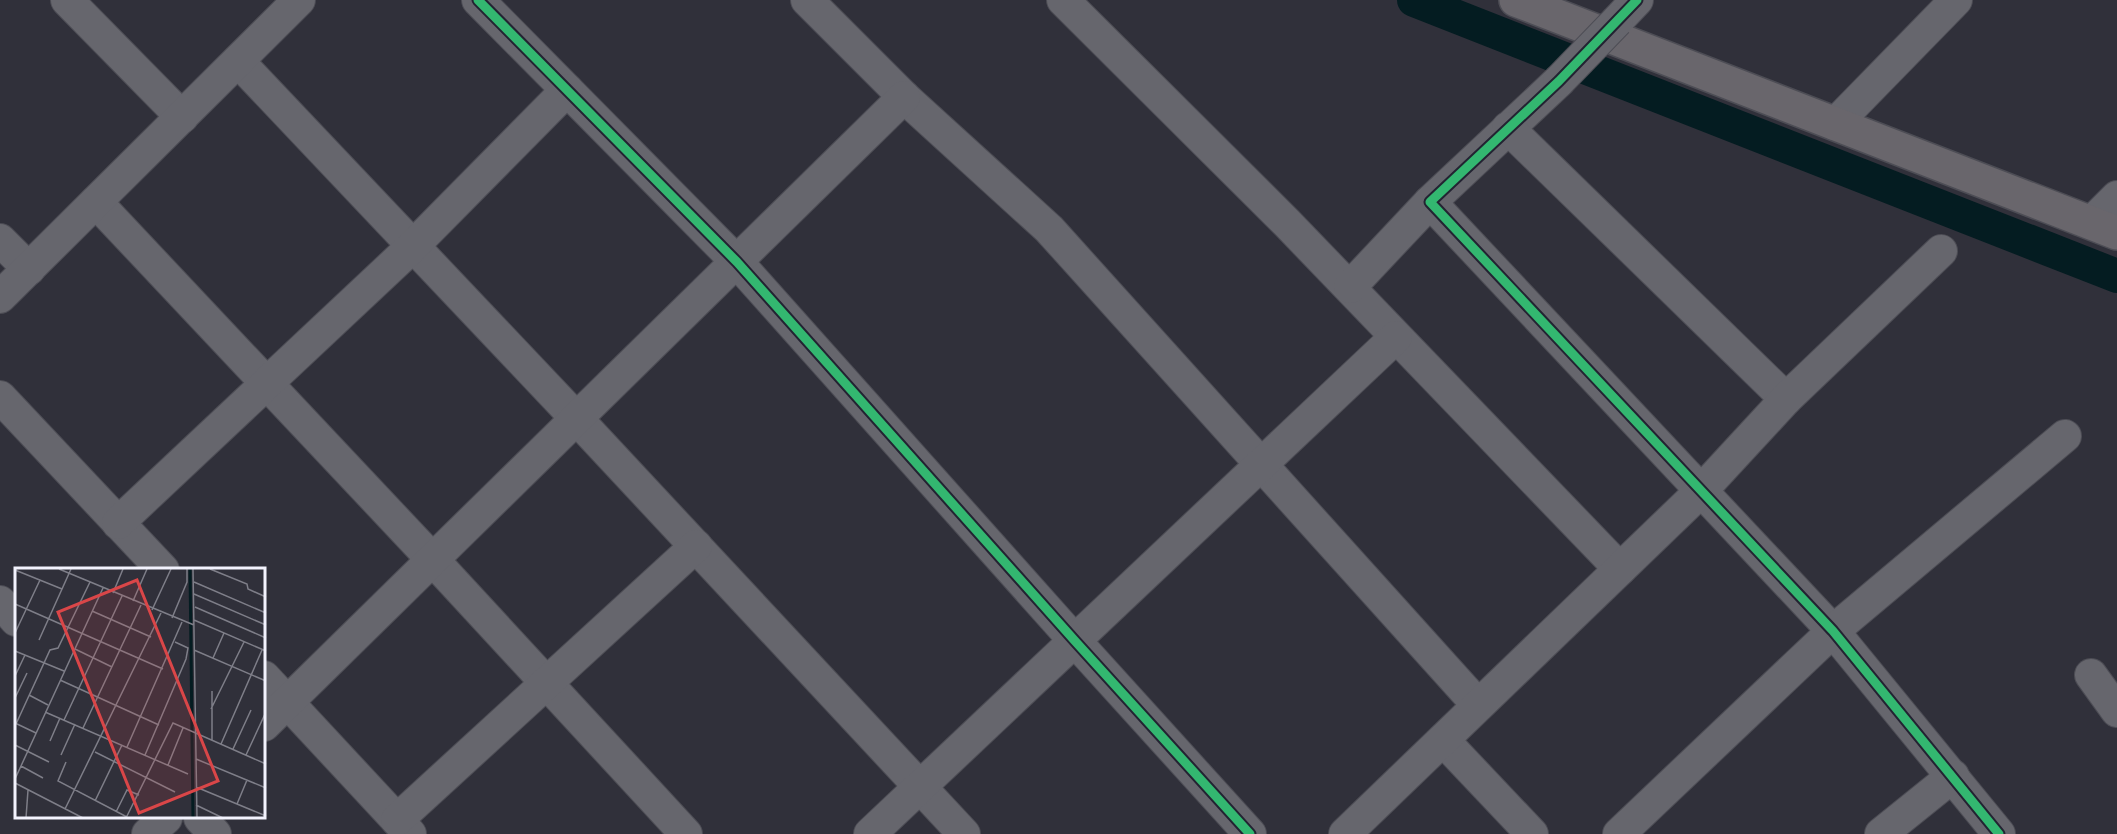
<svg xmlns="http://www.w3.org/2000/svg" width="2117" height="834" viewBox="0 0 2117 834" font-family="Helvetica,sans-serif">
	<rect width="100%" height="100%" fill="#30303a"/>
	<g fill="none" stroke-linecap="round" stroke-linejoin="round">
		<path stroke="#041c21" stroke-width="34" d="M1414,0L2117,276"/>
		<defs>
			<g id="street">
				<path d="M67,0L182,117"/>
				<path d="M478,0L737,262L1075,641L1250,834"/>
				<path d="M807,0L904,97L1049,229L1478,705"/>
				<path d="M1063,0L1287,223L1620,569"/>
				<path d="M1617,21L1637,0"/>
				<path d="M238,61L577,419L964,834"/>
				<path d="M1559,81L1430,202L1833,631L1999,834"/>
				<path d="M1835,124L1956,0"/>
				<path d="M1508,128L1786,399"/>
				<path d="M96,202L433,560L686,834"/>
				<path d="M2091,223L2117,197"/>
				<path d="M0,240L29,269"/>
				<path d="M1350,287L1430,202"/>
				<path d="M0,297L299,0"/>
				<path d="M0,397L163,570"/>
				<path d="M118,523L413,246L567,90"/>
				<path d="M0,602L16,620"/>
				<path d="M2091,675L2117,711"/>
				<path d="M264,677L410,834"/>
				<path d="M264,725L904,97"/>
				<path d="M1443,740L1532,834"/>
				<path d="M200,818L215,834"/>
				<path d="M397,820L696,546"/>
				<path d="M148,834L166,818"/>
				<path d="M870,834L1396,337"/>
				<path d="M1345,834L1701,491L1786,399L1941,251"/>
				<path d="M1619,834L1833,631L2065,436"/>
				<path d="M1881,834L1953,776"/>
			</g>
			<path id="secondary" d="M1516,0L2117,233"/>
		</defs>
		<use href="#street" stroke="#4d4d55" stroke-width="34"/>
		<use href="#secondary" stroke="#4d4d55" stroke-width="36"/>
		<use href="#street" stroke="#66666d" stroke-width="32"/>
		<use href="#secondary" stroke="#69666c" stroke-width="33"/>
		<defs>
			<path id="street-bridge" d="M1559,81L1617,21"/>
		</defs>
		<use href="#street-bridge" stroke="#4d4d55" stroke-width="34" stroke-linecap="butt"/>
		<use href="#street-bridge" stroke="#66666d" stroke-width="32"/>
		<defs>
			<g id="cycleway">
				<path d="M478,0L737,262L1075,641L1250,834"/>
				<path d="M1637,0L1559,81L1430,202L1833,631L1999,834"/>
			</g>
		</defs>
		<use href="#cycleway" stroke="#232332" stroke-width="13"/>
		<use href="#cycleway" stroke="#33b770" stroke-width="9"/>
	</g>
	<g transform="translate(15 568)">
		<rect width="250" height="250" fill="#30303a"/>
		<path fill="none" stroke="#041c21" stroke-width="3" d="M175,1L178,250"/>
		<path fill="none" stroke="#7e7e88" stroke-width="1.5" d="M44,1L179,57M178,1L182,250M195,1L232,16L233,21L251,29M0,2L47,21L56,1M179,14L251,45M98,25L108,1M179,26L251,57M118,33L132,1M0,36L148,101M180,39L251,70M137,42L156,1M77,43L136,69M157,50L172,14V1M179,52L251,83M0,65L25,12M24,72L47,21M60,81L97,99M179,82L251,113M0,83L49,103M198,90L209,65M0,108L10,87M45,112L144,157M197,123V172M14,127L33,137M0,130L12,105M196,141L229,74M30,144L173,206M49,152L107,28M0,155L21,165M1,156L35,82L43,80L75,14M68,160L126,37M35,173L45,150M206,176L247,82M0,177L34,194M112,179L167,54M218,181L236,142M80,184L160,224M46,187L60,156M130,187L171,91L173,80L160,74M231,187L250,146M181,191L251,220M51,194L43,213L112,249M153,197L168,160M6,198L28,210M0,211L88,20M0,215L68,250M181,219L251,248M80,233L107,177M222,236L232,212M181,237L208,250M50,241L146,45M101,244L112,222L124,227M11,250L13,222M111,250L158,155L251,196"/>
		<path fill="#da4648" fill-opacity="0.15" stroke="#da4648" stroke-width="3" d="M122,12L203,213L124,245L43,44Z"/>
		<rect width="250" height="250" fill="none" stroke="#f3f3fe" stroke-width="3"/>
	</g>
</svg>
